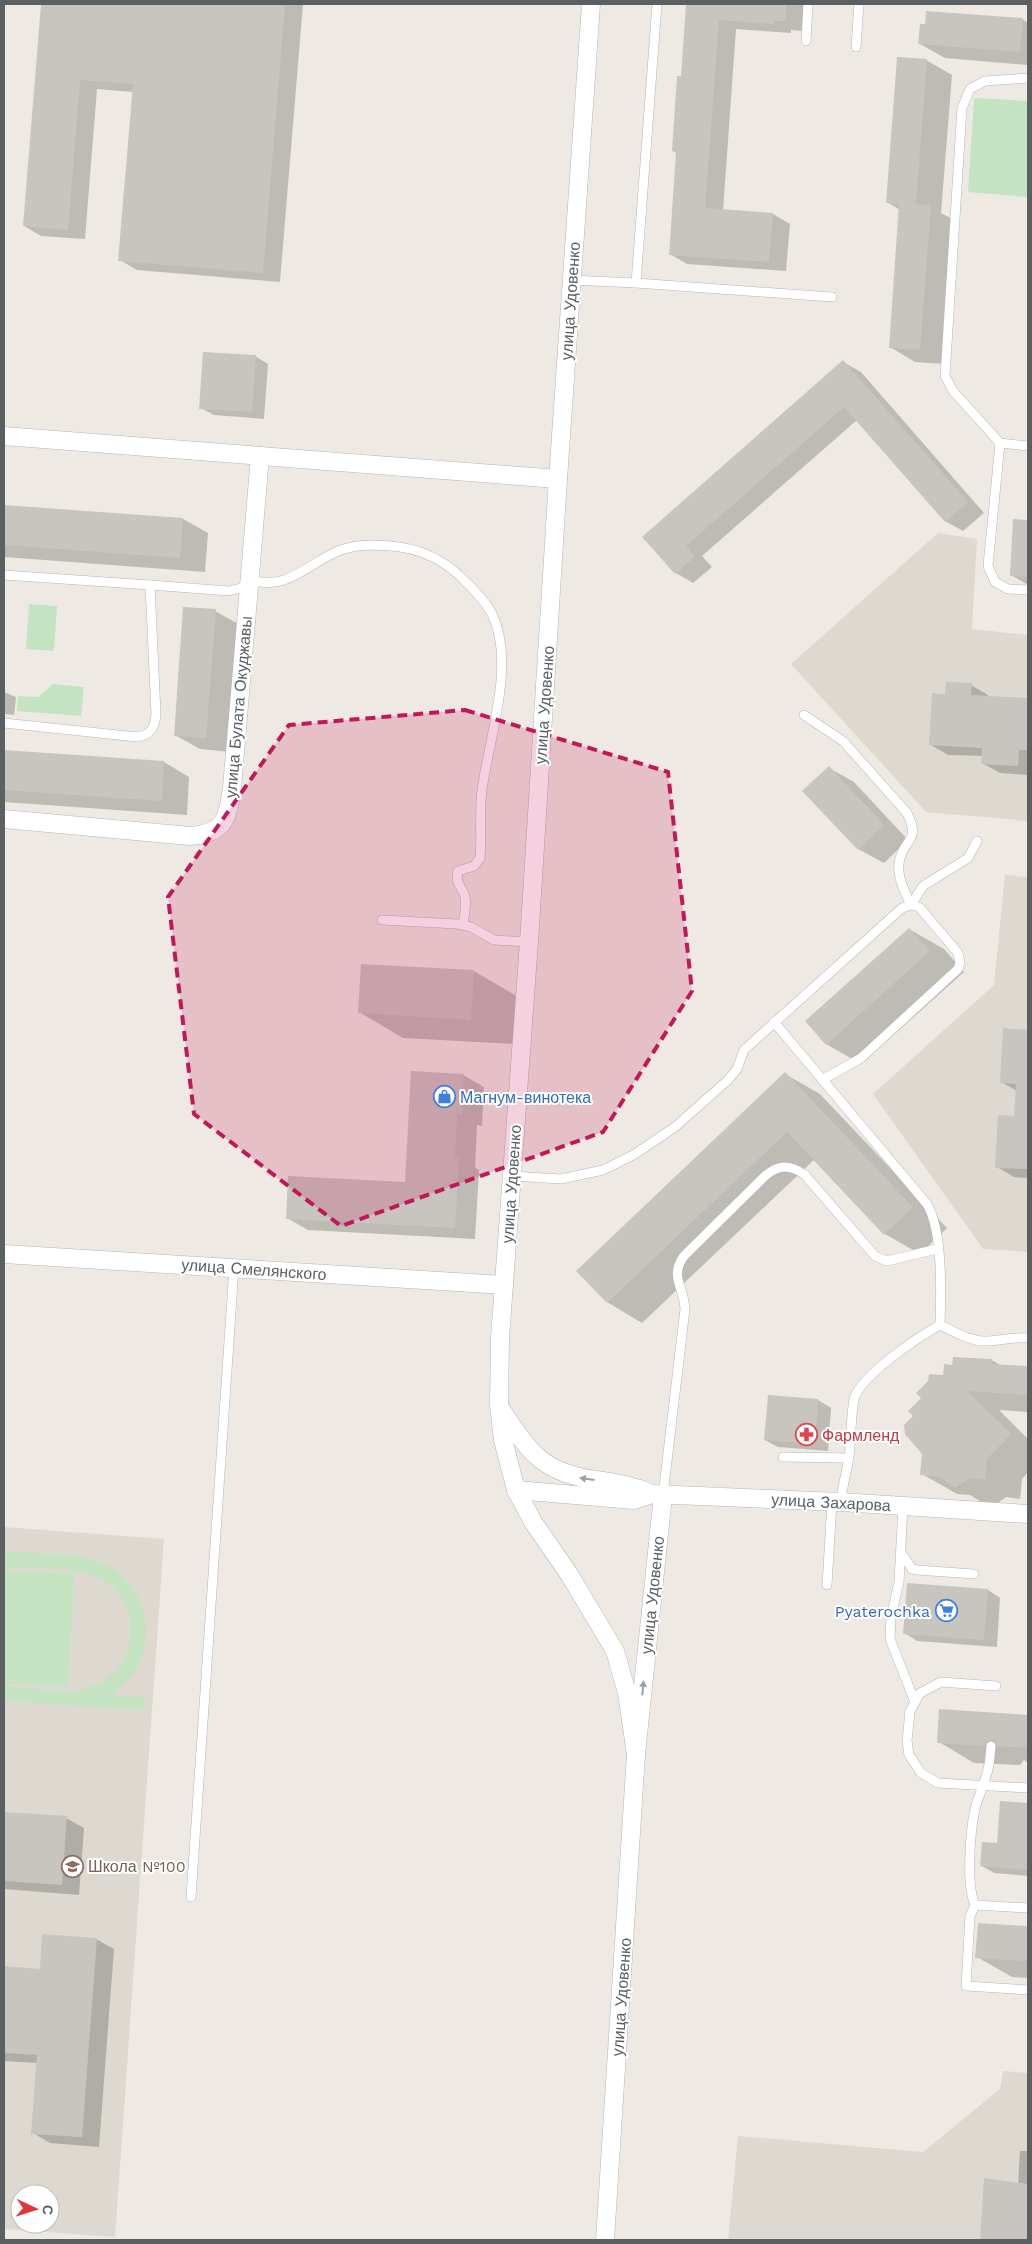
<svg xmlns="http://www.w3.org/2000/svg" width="1032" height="2244" viewBox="0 0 1032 2244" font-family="'Work Sans',sans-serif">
	<rect width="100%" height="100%" fill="#eeeae3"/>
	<g fill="#ddd9d1" fill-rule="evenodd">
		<path d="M938,533L977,539L972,629L1028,635V821L926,812L791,664Z"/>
		<path d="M1005,875L1028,877V1252L983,1249L873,1094L994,985Z"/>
		<path d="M4,1527L164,1539L115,2237L4,2229ZM20,2194H50V2224H20Z"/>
		<path d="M1003,2071L1028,2073V2240H728L738,2136L923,2152L1000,2089Z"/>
	</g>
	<g fill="#c4e4c1">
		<path d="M974,98L1028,101V197L968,192Z"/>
		<path d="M29,604L57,606L54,651L26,649Z"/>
		<path d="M53,684L84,687L81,716L17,711L18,696L38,697Z"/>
		<path d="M4,1552C35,1554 73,1551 103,1563C141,1579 157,1628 139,1664C132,1677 122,1686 110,1695L145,1697L144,1710L4,1701V1686C29,1688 67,1695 91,1687C140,1671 145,1600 98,1577C76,1567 29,1569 4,1567Z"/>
		<path d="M4,1570L74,1574L68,1687L4,1684Z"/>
	</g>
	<g fill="#0003">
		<path d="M42,4H303L280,282L137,270L120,260L133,92L97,89L85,239L41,236L24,226Z"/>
		<path d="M688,4H804L802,31L791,30V33L736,29L723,211L773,214L790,224L786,271L687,264L670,254L677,153L673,151L682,77Z"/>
		<path d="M1022,19L1028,23V65L945,58L920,44Z"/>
		<path d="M926,60L952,75L941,213L956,221L945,364L915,362L890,347L900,210L887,202Z"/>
		<path d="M255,356L268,364L264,419L214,415L201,408Z"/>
		<path d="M843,362L861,372L984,513L963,531L945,521L857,420L702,556L712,567L693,583L676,573L644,537Z"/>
		<path d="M4,506L183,519L208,533L205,572L4,557Z"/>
		<path d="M1014,520L1028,521V585L1011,575Z"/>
		<path d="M215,611L240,625L231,752L200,749L175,735Z"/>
		<path d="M971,685L988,695V697L1028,699V775L1000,773L982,763L983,756L948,755L931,745L946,695Z"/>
		<path d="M4,692L16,697L14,715L4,714Z"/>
		<path d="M4,751L164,762L189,777L187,815L4,802Z"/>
		<path d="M829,768L854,782L908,840L884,863L858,849Z"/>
		<path d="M909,929L944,949L964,972L861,1064L826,1044Z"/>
		<path d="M474,971L518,997L515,1044L403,1038L359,1012Z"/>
		<path d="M1005,1029L1028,1031V1178L1014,1177L997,1167L1015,1117L1017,1091L1001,1082Z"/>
		<path d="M785,1074L820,1094L947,1228L920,1254L885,1234L815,1159L642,1323L607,1302Z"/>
		<path d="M463,1075L484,1087L482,1126L477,1125L475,1168L479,1170L475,1239L308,1230L287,1218L406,1183Z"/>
		<path d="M992,1360L1000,1365L1028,1367V1412L999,1410L1028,1439V1472L1022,1479L1020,1499L1006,1497L991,1508L970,1495L957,1494L922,1474L923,1453L915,1416L954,1366Z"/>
		<path d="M769,1397L818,1400L831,1408L828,1451L778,1447L765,1440Z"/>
		<path d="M988,1590L1000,1598L997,1647L917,1641L905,1633Z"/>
		<path d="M941,1710L1028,1716V1763L1024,1760L1020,1765L974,1763L939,1742Z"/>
		<path d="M1001,1802L1028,1804V1876L994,1873L982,1866L998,1844Z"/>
		<path d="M4,1813L66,1818L84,1828L79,1895L4,1889Z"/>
		<path d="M979,1924L1028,1927V1978L1012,1977L977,1957Z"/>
		<path d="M96,1939L114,1949L99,2147L50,2143L33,2133L38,2063L4,2061V1968L41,1970Z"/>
		<path d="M1020,2151H1028V2240H981L985,2180L1018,2184Z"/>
	</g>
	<g fill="#c8c5c0">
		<path d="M41,4H285L263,273L118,261L133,84L80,80L68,230L23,226Z"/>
		<path d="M686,4H787L785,21H774V24L719,20L705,208L773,213L769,262L669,255L676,152L672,151L677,76H681Z"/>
		<path d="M926,11L1023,18L1020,52L918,44L920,24H925Z"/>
		<path d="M897,57L927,59L916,204L931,205L920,350L889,348L899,204L886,203Z"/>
		<path d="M203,352L256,355L252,412L199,409Z"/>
		<path d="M843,360L968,502L945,522L844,407L686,546L695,557L675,574L642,537Z"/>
		<path d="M4,505L183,518L180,558L4,545Z"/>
		<path d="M1013,519L1028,520V577L1010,576Z"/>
		<path d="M183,607L216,609L206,738L174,736Z"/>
		<path d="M946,682L972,683L971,695L1028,698V750H1019L1018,766L981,764L982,748L929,745L932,693L945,694Z"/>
		<path d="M4,750L164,761L162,801L4,790Z"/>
		<path d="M829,766L884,825L858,850L802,791Z"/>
		<path d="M909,928L930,951L826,1045L805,1021Z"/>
		<path d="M361,964L474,970L471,1020L358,1013Z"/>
		<path d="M1003,1028L1028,1030V1169L995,1168L998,1115L1014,1116L1016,1084L1000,1083Z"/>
		<path d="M411,1071L464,1074L462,1115L457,1114L455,1157H459L455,1228L286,1219L288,1176L405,1182Z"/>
		<path d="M785,1072L913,1207L884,1235L787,1132L607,1303L576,1271Z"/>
		<path d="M953,1357L992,1359V1364L1028,1366V1395L967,1391L1011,1434L987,1459L985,1479L970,1478L955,1488L940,1477L920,1475L922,1454L905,1434L904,1425L913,1416L908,1411L921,1398L916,1393L928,1381L929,1374L943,1375L944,1364L952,1365Z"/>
		<path d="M768,1395L818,1399L815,1444L764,1440Z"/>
		<path d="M907,1583L988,1589L984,1640L903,1634Z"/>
		<path d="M939,1709L1028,1715V1748L997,1746L995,1741L991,1740L986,1742L985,1746L937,1743Z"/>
		<path d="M1000,1801L1028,1803V1870L980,1866L982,1842L997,1843Z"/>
		<path d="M4,1812L67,1816L62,1885L4,1881Z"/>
		<path d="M978,1923L1028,1926V1961L975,1958Z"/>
		<path d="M42,1934L97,1938L82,2137L31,2134L37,2055L4,2053V1966L40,1969Z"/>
		<path d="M984,2178L1028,2184V2240H980Z"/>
	</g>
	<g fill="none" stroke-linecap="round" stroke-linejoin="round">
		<defs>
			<g id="lane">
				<path d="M806,41L808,4"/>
				<path d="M856,47L859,4"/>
				<path d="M1028,78L985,81L970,89L962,108L945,376L953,391L1000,443L1028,446"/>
				<path d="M571,280L636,283L657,4"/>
				<path d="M636,283L832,297"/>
				<path d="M1000,443L988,566L995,582L1008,589L1028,590"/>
				<path d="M4,575L150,585L156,714C155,727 151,735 137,737L4,723"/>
				<path d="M150,585L229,591L241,588L250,581C261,582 273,584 284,580C318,567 328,546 370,545C410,545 438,553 466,582C475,591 486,602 492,614C516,663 489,738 482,790C479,812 482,835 480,858L474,866L458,871C455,886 462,885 465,897C467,905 464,916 463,925"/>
				<path d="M804,715L843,741L907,813C922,843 902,839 899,863C897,878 905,892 911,905"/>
				<path d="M911,905L923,886L968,858L977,841"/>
				<path d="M382,920L457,924L471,927L494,940L529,942"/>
				<path d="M774,1022L927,1204C943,1231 941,1293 940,1325C956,1333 972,1342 989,1341C1003,1340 1012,1337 1028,1338"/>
				<path d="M512,1176L561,1179L603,1170L635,1154L675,1127L728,1080L737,1069L744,1050L902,908L911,905L919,907L958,953L960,963L958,969L861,1058L822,1080"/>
				<path d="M783,1457L849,1458"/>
				<path d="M663,1495L685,1309C684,1287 669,1276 684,1256L766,1175C780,1164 791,1165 805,1175L875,1256L887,1261L937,1249"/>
				<path d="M841,1502C842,1486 847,1472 849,1456C851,1443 851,1406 855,1396C865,1373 918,1337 940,1325"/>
				<path d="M903,1506L899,1582L891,1617L890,1639L915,1702"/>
				<path d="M902,1554L912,1569L917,1570L974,1574"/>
				<path d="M827,1585L832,1502"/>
				<path d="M996,1686L941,1682L920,1693L910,1711L907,1741L909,1755L921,1773L938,1783L1028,1788"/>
				<path d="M191,1897L234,1268"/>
				<path d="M975,1905C966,1884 970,1832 975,1809C978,1797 984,1785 987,1773C990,1764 990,1755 991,1746"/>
				<path d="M1028,1908L975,1905L970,1916L966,1986L1028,1990"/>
			</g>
			<g id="street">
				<path d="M591,4L558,479L529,942L500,1338L499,1406L503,1440L516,1490L533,1522L569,1574L615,1651L627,1693L636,1754"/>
				<path d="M4,436L558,479"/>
				<path d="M4,819L190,836C226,833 227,819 232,788L260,456"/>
				<path d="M4,1254L504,1285"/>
				<path d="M502,1411C530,1453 543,1473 596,1480C616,1483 633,1485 652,1494L841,1502L1028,1514"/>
				<path d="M516,1490L634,1500L652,1494"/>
				<path d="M605,2240L636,1754L663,1495"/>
			</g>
		</defs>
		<use href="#lane" stroke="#b4b6ba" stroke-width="10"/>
		<use href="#street" stroke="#b4b6ba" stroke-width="19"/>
		<use href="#lane" stroke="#fff" stroke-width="9"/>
		<use href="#street" stroke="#fff" stroke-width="18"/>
	</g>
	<defs><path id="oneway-solid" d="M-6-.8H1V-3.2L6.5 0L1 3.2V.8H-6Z" transform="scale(1.25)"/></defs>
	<g fill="#9da0a1">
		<use href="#oneway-solid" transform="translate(587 1479) rotate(-172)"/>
		<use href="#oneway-solid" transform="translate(643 1688) rotate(-84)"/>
	</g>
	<path fill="#c2185b" fill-opacity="0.2" stroke="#c2185b" stroke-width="4" stroke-dasharray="10 6" stroke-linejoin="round" d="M465,710L668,772L692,991L603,1132L341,1226L194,1114L168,897L289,725Z"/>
	<defs>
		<symbol id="shop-ring" viewBox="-11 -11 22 22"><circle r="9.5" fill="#fff" stroke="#3f7fe0" stroke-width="1.5"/><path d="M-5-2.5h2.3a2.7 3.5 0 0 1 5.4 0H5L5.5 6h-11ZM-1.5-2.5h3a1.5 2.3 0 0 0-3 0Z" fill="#3f7fe0"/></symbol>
		<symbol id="pharmacy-ring" viewBox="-11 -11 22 22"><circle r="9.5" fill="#fff" stroke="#e0444e" stroke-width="1.5"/><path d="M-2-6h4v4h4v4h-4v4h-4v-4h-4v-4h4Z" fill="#e0444e"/></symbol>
		<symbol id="supermarket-ring" viewBox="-11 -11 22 22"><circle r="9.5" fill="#fff" stroke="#3f7fe0" stroke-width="1.5"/><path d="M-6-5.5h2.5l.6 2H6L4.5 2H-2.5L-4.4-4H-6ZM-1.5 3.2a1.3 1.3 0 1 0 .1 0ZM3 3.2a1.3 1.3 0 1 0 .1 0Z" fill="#3f7fe0"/></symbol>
		<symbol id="school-ring" viewBox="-11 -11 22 22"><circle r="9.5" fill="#fff" stroke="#8d6e63" stroke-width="1.5"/><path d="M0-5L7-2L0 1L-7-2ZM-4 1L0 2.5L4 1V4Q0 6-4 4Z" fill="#8d6e63"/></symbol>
	</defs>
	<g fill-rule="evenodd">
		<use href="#shop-ring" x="432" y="1084" width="25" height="25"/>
		<use href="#pharmacy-ring" x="794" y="1422" width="25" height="25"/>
		<use href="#supermarket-ring" x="934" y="1598" width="25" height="25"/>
		<use href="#school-ring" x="60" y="1854" width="25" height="25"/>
	</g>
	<g text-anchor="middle" stroke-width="4" stroke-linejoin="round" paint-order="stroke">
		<g font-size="16" fill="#5b6063" stroke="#fff">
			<text transform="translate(570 301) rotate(-86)" y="6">улица Удовенко</text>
			<text transform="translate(544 705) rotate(-86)" y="6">улица Удовенко</text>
			<text transform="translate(238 707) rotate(-85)" y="6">улица Булата Окуджавы</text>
			<text transform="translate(511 1184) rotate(-86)" y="6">улица Удовенко</text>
			<text transform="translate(254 1269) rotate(4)" y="6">улица Смелянского</text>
			<text transform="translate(831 1502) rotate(3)" y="6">улица Захарова</text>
			<text transform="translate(652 1595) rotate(-84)" y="6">улица Удовенко</text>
			<text transform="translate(621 1997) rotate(-86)" y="6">улица Удовенко</text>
		</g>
		<g font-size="16" fill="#366cbe" stroke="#fff" text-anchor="start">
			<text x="460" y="1103">Магнум-винотека</text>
			<text x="930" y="1617" text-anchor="end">Pyaterochka</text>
		</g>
		<g font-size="16" fill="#be3a42" stroke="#fff" text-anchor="start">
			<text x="822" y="1441">Фармленд</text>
		</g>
		<g font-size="16" fill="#785e54" stroke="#fff" text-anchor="start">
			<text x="88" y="1872">Школа №100</text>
		</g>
	</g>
	<rect width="1032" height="2244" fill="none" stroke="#5b6063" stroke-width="10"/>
	<g transform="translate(35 2209) rotate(94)"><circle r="24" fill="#ffffff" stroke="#bdbfc1"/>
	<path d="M0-4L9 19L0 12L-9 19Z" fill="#e33436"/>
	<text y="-8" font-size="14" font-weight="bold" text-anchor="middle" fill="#5b6063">С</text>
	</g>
</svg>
